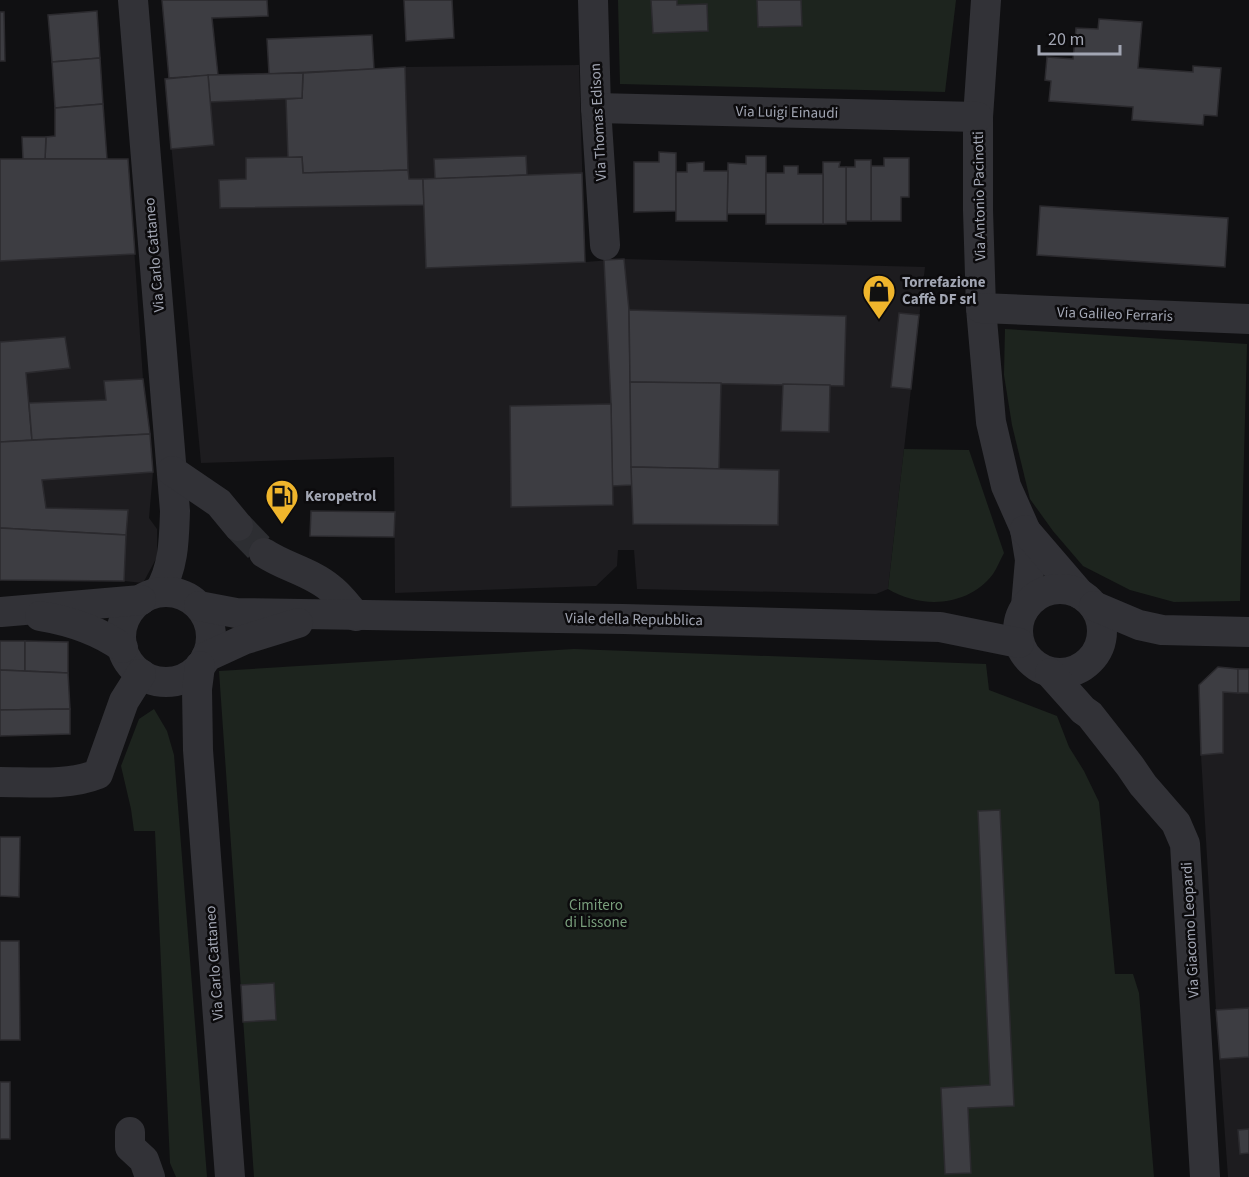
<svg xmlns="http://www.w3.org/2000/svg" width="1249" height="1177" viewBox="0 0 1249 1177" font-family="'Source Sans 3',sans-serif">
	<rect width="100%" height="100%" fill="#101012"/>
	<g fill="#1d1c1f">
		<path d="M579,65L585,262L624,259L925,267L888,589L876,594L637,589L634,550H618L617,566L596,586L395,593L394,457L201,463L165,79L208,75L405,67Z"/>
		<path d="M0,159H128L143,379L150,434L153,472L149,518L157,529V557L143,583L124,581L0,580Z"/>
		<path d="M1218,667L1249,669V1177H1228L1216,1010L1201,755L1199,685Z"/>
	</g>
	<g fill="#1d241e">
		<path d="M618,0H956L945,92L620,84Z"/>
		<path d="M1005,329L1247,344L1240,601L1174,602L1130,590L1083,566L1053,531L1030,499L1012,425L1004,375Z"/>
		<path d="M904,449L969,450L1004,553C1000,560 997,568 993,574C968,607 921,609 888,589Z"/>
		<path d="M574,649L986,664L989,690L1057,716L1069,747L1084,771L1099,802L1115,974H1133L1139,993L1154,1177H254L219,671Z"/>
		<path d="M154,709L167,731L174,755L207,1177H176L170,1163L155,831H134L131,809L121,766L139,719Z"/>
	</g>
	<g fill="#3d3d42" stroke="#2b2a2e" stroke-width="1.5">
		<path d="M162,0H267L268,16L212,18L218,75L169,78Z"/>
		<path d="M404,0H452L454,38L406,41Z"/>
		<path d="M651,0H677V5L707,4L708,31L653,33Z"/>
		<path d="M757,0H801L802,26L758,27Z"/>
		<path d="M97,11L100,58L52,62L48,15Z"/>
		<path d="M0,12H4L5,61H0Z"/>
		<path d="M1099,19L1142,22L1138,68L1193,72V66L1221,68L1217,116L1204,115L1203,125L1132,120L1133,107L1049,101L1051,81L1045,80L1047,57L1073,59L1076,28L1098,29Z"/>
		<path d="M372,35L374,69L269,74L267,39Z"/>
		<path d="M100,58L103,104L55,108L52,62Z"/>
		<path d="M405,67L408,170L303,173L302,157L288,158L286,99L302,98L303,73Z"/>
		<path d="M303,73L302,98L210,102L208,75Z"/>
		<path d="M208,75L214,145L171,149L165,79Z"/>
		<path d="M103,104L107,159H45L46,137L55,136V108Z"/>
		<path d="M22,137H46L45,159H23Z"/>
		<path d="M659,152L676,153V211L634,212V162H659Z"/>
		<path d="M526,156L527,175L435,179L434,159Z"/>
		<path d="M746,156H766V214H727L728,163L746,164Z"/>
		<path d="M302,157L303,173L408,170L409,179H423L424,205L220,208L219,180L246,179V158Z"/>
		<path d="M884,158H909V197H901V221H871V166H884Z"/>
		<path d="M0,159H128L135,254L0,261Z"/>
		<path d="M855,160H871V221H846V167H855Z"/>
		<path d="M704,162V171H728L727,221H676V172H687V163Z"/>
		<path d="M823,162H840L839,167H846V224H823Z"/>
		<path d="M784,166H798V174H823V224H766V173H784Z"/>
		<path d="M582,173L585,262L426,268L423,179Z"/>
		<path d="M1040,206L1228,218L1225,267L1037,255Z"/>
		<path d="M624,259L629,310L632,485L612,486L611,404L604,260Z"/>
		<path d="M629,310L846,316L844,386L630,382Z"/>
		<path d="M899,313L919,315L911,389L891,387Z"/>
		<path d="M65,337L70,368L26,373L32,440L0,442V342Z"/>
		<path d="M143,379L150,434L32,440L29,403L106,400L104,381Z"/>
		<path d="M630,382L721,383L719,469L631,467Z"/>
		<path d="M783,384L830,385L829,432L781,431Z"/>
		<path d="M611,404L613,505L511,507L510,406Z"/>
		<path d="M150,434L153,472L42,480L46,508L128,510L126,535L0,528V442Z"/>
		<path d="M631,467L779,470L778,525L633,524Z"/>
		<path d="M311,511L395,512L394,537L310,536Z"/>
		<path d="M246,517L273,544L257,561L230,533Z"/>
		<path d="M0,528L126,535L124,581L0,580Z"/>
		<path d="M0,641H25V671L0,670Z"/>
		<path d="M25,641L68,642V673L25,671Z"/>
		<path d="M1218,667L1238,669V693L1223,692V753L1201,755L1199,685Z"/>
		<rect x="1238" y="669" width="11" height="24"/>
		<path d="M0,670L68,673L70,709L0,710Z"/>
		<path d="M70,709V734L0,736V710Z"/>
		<path d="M1000,810L1014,1106L968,1108L971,1173L945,1174L941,1088L990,1085L978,811Z"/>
		<path d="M0,837H20L19,897L0,896Z"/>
		<path d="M0,941H19L20,1040H0Z"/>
		<path d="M274,983L276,1020L243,1022L241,985Z"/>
		<path d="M1249,1008V1057L1220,1059L1216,1010Z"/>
		<rect x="0" y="1082" width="10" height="57"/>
		<path d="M1249,1129V1153L1240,1154L1238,1130Z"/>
	</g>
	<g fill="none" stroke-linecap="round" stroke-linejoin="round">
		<path stroke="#2d2e32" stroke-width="30" stroke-dasharray="30 15" stroke-linecap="butt" d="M238,526L264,553"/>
		<g stroke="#323237" stroke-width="30">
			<path d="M133,0L175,511C174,540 174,566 159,592"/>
			<path d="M593,0L596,108L605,245"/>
			<path d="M986,0L978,117V210L981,308L991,422L1006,486L1025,529L1030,560L1026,606"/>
			<path d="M596,108L978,117"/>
			<path d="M981,308L1249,319"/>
			<path d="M172,471L219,503L238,526"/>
			<path d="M1025,530L1080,594"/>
			<path d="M264,553C285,567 311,572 330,588C340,595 348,607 356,616"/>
			<circle cx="1060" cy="631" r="42"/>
			<circle cx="166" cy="637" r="45"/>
			<path d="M199,606L236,613L623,619L940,627L1019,643"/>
			<path d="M1094,606L1139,625L1162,630L1249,632"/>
			<path d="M1,612L141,600"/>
			<path d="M40,616C70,621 98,630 123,648"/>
			<path d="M206,657L243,640L298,623"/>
			<path d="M200,666L197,689L198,750L230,1177"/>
			<path d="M1050,673L1083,710L1090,715L1130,766L1143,785L1176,823L1185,844L1205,1177"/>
			<path d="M0,782C32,782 68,786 98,774L124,701L141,674"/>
			<path d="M130,1132V1147L144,1160L150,1177"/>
		</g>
	</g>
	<defs>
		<symbol id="shop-pin" viewBox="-11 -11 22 30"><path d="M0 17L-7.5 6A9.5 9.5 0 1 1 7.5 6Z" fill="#efb52c" stroke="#0c0b0d"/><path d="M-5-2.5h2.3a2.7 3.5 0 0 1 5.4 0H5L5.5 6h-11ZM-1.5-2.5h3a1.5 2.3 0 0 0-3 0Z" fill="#111"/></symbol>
		<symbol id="fuel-pin" viewBox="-11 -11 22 30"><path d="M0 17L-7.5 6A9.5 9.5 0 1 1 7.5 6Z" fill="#efb52c" stroke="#0c0b0d"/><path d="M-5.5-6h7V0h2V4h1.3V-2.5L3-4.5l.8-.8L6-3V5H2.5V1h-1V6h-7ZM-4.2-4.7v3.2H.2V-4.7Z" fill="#111"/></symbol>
	</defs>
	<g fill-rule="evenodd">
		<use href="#shop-pin" x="860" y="272" width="38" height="52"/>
		<use href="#fuel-pin" x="263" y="477" width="38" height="52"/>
	</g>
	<g text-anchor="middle" stroke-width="5" stroke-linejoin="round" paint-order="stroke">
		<g font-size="15" fill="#a2a6b3" stroke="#0c0b0d">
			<text transform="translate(787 112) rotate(1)" y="5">Via Luigi Einaudi</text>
			<text transform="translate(598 122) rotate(-93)" y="5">Via Thomas Edison</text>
			<text transform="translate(979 196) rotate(-91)" y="5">Via Antonio Pacinotti</text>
			<text transform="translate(154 255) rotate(-95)" y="5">Via Carlo Cattaneo</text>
			<text transform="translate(1115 314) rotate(2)" y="5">Via Galileo Ferraris</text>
			<text transform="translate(634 619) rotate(1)" y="5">Viale della Repubblica</text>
			<text transform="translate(1190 930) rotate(-93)" y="5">Via Giacomo Leopardi</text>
			<text transform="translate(214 963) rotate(-94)" y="5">Via Carlo Cattaneo</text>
		</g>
		<g font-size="15" font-weight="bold" fill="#a2a6b3" stroke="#0c0b0d" text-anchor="start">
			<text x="902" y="287">Torrefazione<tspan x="902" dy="17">Caffè DF srl</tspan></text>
			<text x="305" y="501">Keropetrol</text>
		</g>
		<g font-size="15" fill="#799e7c" stroke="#0c0b0d">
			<text x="596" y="910">Cimitero<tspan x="596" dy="17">di Lissone</tspan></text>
		</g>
	</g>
	<path d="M1039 45v9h81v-9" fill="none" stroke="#a2a6b3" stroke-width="3"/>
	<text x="1048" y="45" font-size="18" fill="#a2a6b3" stroke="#0c0b0d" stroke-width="4.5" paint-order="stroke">20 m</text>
</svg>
